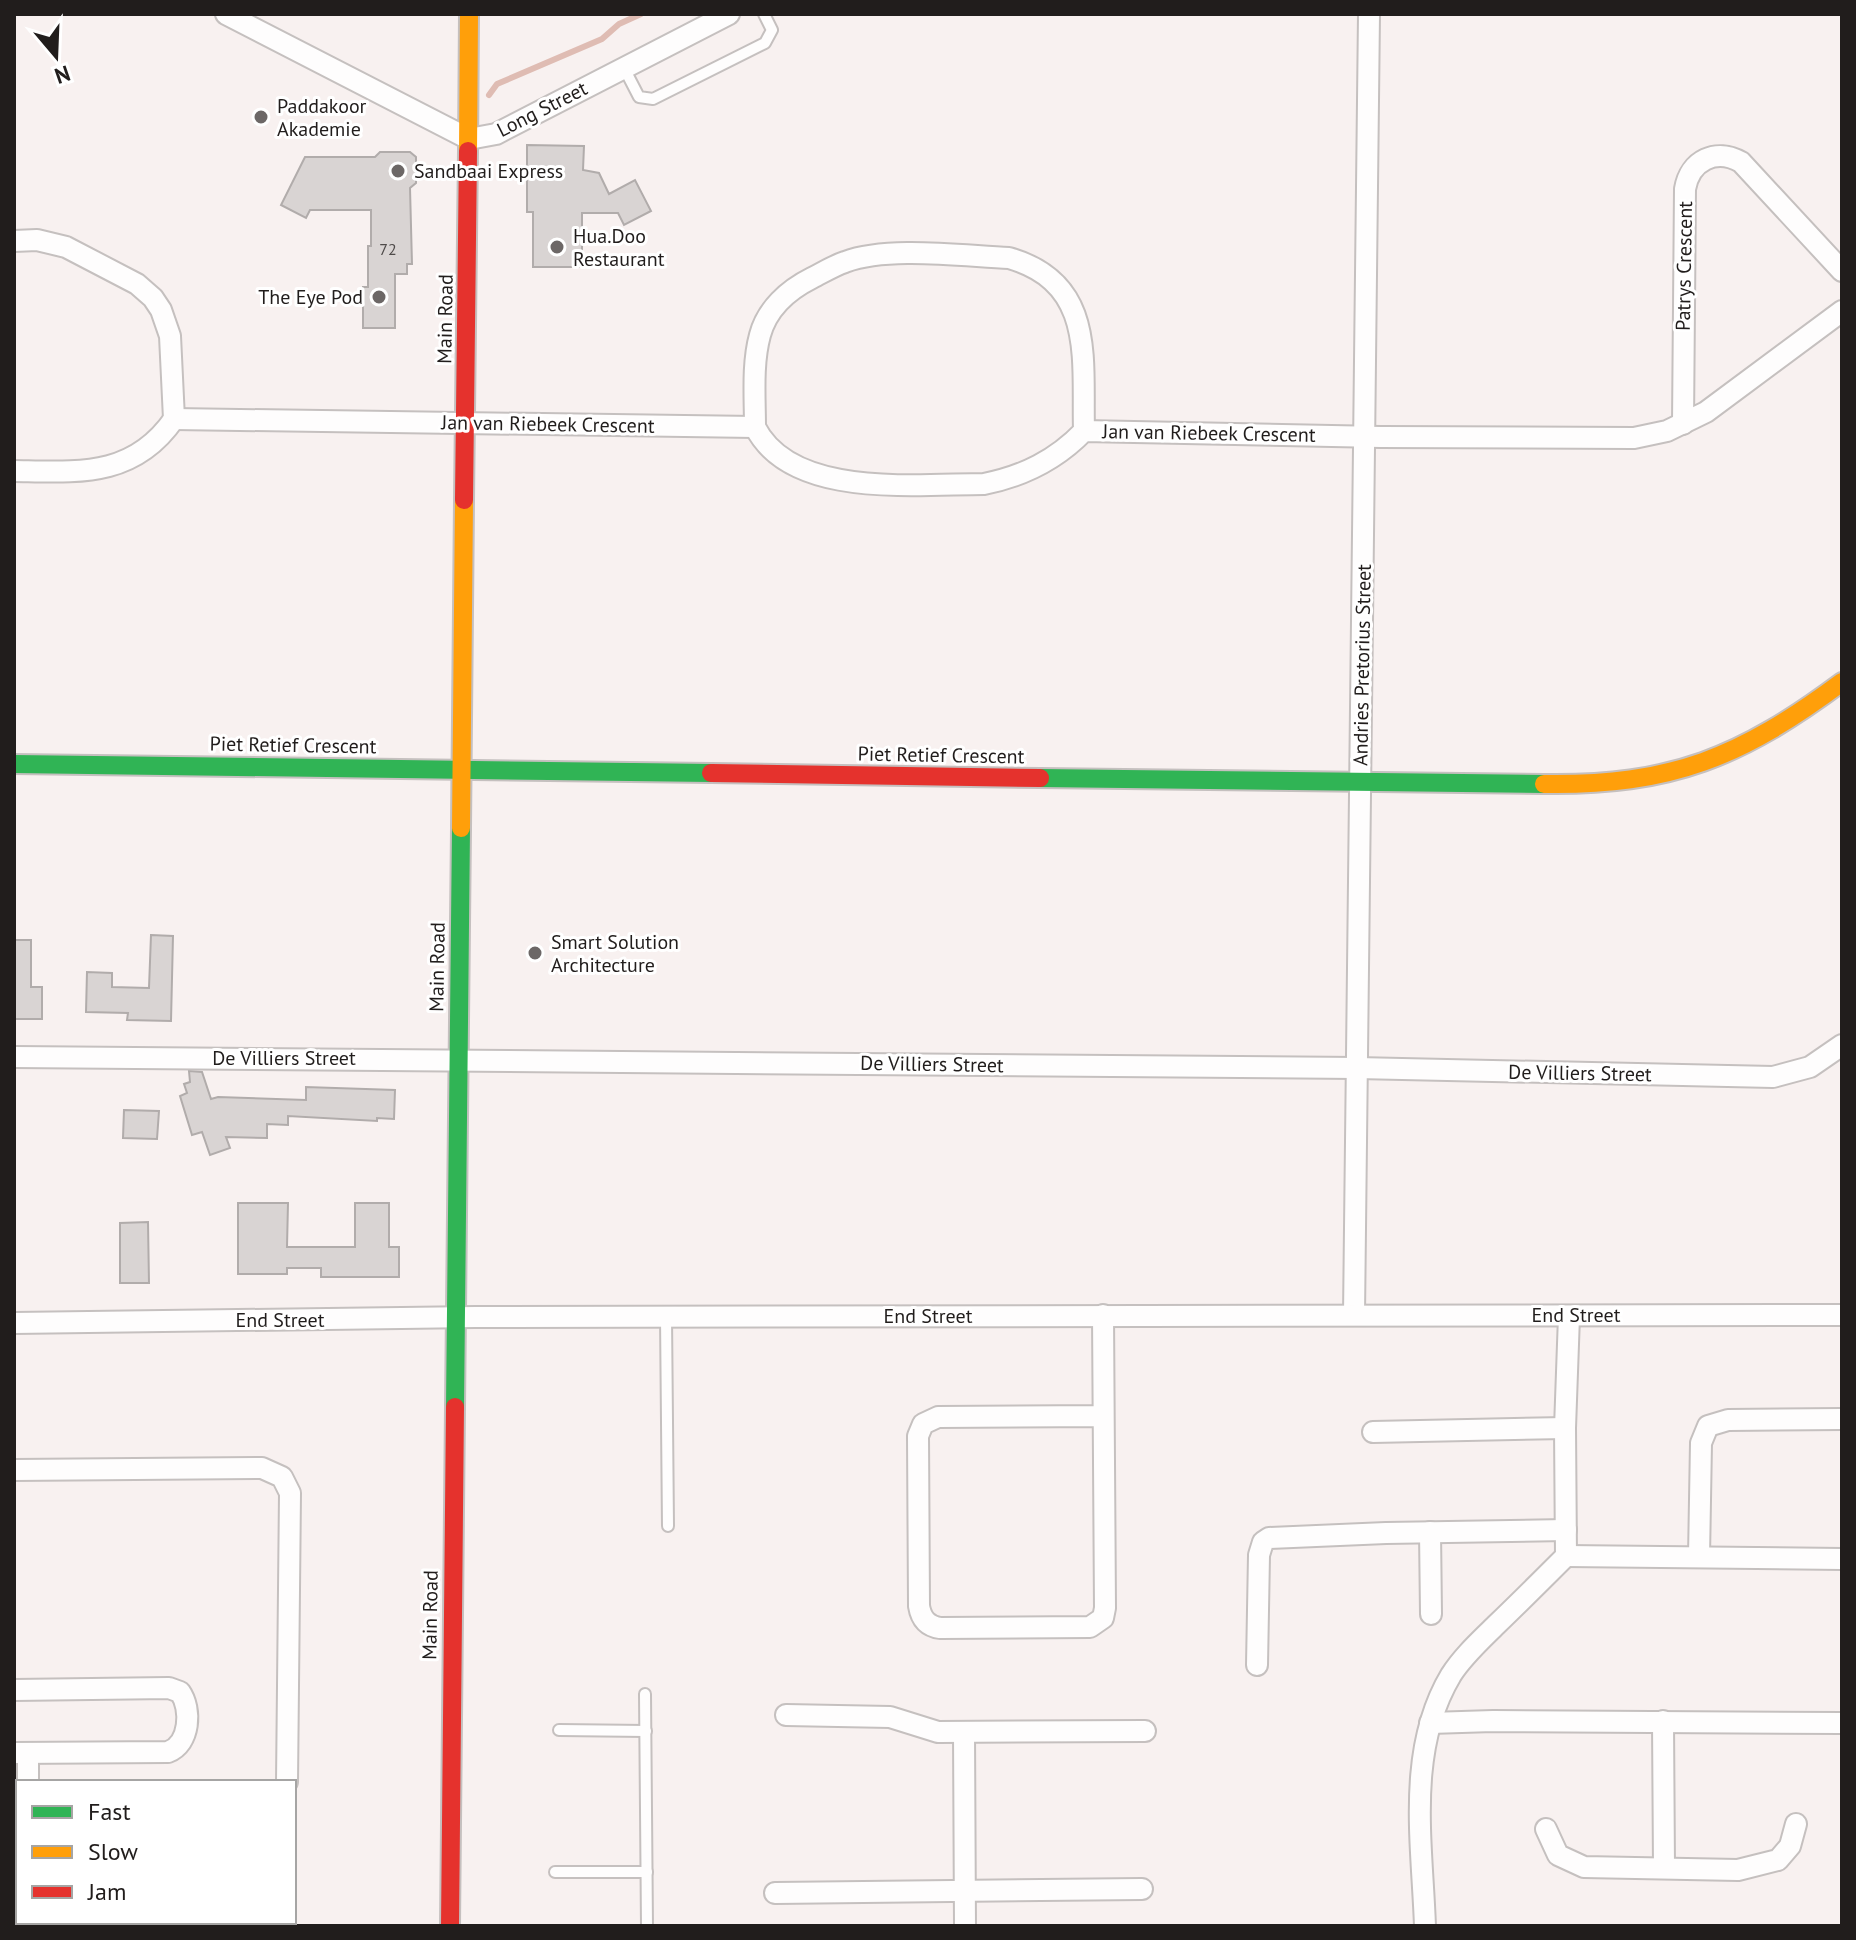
<svg xmlns="http://www.w3.org/2000/svg" width="1856" height="1940" viewBox="0 0 1856 1940" font-family="'PT Sans',sans-serif">
	<rect width="100%" height="100%" fill="#f8f1f0"/>
	<g fill="none" stroke-linecap="round" stroke-linejoin="round">
		<path stroke="#dfbcb3" stroke-width="6" d="M489,95L497,84L602,39L619,24L641,14"/>
	</g>
	<g fill="#d9d4d3" stroke="#b1acab" stroke-width="2">
		<path d="M527,145L584,146L583,170L599,173L609,194L635,180L651,211L624,225L618,213H582V267H533V212H527Z"/>
		<path d="M380,152H410L416,157V183L410,188L412,264H407V274H395V328H363V287H368V246H371V210H310L306,218L281,205L305,157H375Z"/>
		<path d="M151,935L173,936L171,1021L127,1020L128,1013L86,1012L87,972L112,973V987L149,988Z"/>
		<path d="M14,940H31V987H42V1019H14Z"/>
		<path d="M189,1071L202,1072L211,1099L218,1097L306,1100V1087L395,1090L394,1119L377,1118V1121L288,1116V1125L267,1124V1138L226,1137L230,1148L210,1155L202,1132L192,1135L180,1096L187,1093L184,1084L190,1082Z"/>
		<path d="M124,1110L159,1111L157,1139L123,1138Z"/>
		<path d="M238,1203H288L287,1247H355V1203H389V1247H399V1277H321V1268H287V1274H238Z"/>
		<path d="M148,1222L149,1283H120V1223Z"/>
	</g>
	<g fill="none" stroke-linecap="round" stroke-linejoin="round">
		<defs>
			<g id="lane">
				<path d="M624,68L639,97L653,99L765,43L772,30L764,14"/>
				<path d="M666,1317L668,1526"/>
				<path d="M645,1694L647,1926"/>
				<path d="M559,1730L646,1731"/>
				<path d="M555,1872H647"/>
			</g>
			<g id="street">
				<path d="M226,14L469,139L496,134L729,14"/>
				<path d="M14,241L37,240L66,247L137,284L153,298L161,310L170,336L174,419"/>
				<path d="M174,419L755,427"/>
				<path d="M1683,424L1685,189C1690,160 1716,148 1741,162L1842,271"/>
				<path d="M1084,431C1082,359 1096,283 1009,258C962,256 888,246 845,262C833,266 822,273 812,278C788,290 767,309 760,335C752,364 755,398 755,427C791,499 917,484 984,484C1024,476 1056,460 1084,431L1381,437L1634,438L1667,431L1706,412L1842,311"/>
				<path d="M14,471C78,472 133,478 174,419"/>
				<path d="M14,1057L1357,1068L1773,1077L1810,1067L1842,1045"/>
				<path d="M1103,1315C1103,1413 1104,1511 1105,1608L1103,1618L1090,1627L940,1628C927,1626 921,1618 919,1606L918,1436L923,1424L938,1417L1103,1416"/>
				<path d="M1354,1315L1369,14"/>
				<path d="M14,1323L475,1317L1842,1315"/>
				<path d="M1373,1432L1565,1428"/>
				<path d="M14,1470L262,1468L282,1477L290,1493L287,1782"/>
				<path d="M1430,1532L1431,1614"/>
				<path d="M1566,1556L1842,1559"/>
				<path d="M1699,1557L1701,1443L1708,1426L1728,1420L1842,1419"/>
				<path d="M1257,1665L1259,1555L1263,1542L1269,1538L1386,1533L1566,1530"/>
				<path d="M14,1690L169,1688L180,1692C192,1709 190,1744 168,1752L14,1753"/>
				<path d="M786,1715L890,1717L938,1732L1145,1731"/>
				<path d="M1663,1721L1664,1868"/>
				<path d="M1430,1723L1493,1721L1842,1723"/>
				<path d="M964,1732L965,1926"/>
				<path d="M28,1753V1782"/>
				<path d="M1546,1829L1558,1855L1584,1867L1738,1870L1778,1860L1790,1846L1796,1824"/>
				<path d="M14,1854H18"/>
				<path d="M775,1893L1142,1889"/>
				<path d="M29,1922V1926"/>
				<path d="M1425,1926C1422,1842 1406,1750 1451,1675C1463,1656 1481,1640 1496,1625C1520,1602 1543,1579 1566,1556L1565,1428L1569,1316"/>
			</g>
			<g id="fast">
				<path d="M14,764L711,773"/>
				<path d="M1040,778L1544,784"/>
				<path d="M455,1407L461,828"/>
			</g>
			<g id="slow">
				<path d="M468,151L469,14"/>
				<path d="M1544,784C1672,786 1741,757 1842,682"/>
				<path d="M461,828L464,500"/>
			</g>
			<g id="jam">
				<path d="M464,500L468,151"/>
				<path d="M711,773L1040,778"/>
				<path d="M450,1926L455,1407"/>
			</g>
		</defs>
		<use href="#lane" stroke="#c5c0bf" stroke-width="14"/>
		<use href="#street" stroke="#c5c0bf" stroke-width="24"/>
		<use href="#fast" stroke="#c5c0bf" stroke-width="22"/>
		<use href="#slow" stroke="#c5c0bf" stroke-width="22"/>
		<use href="#jam" stroke="#c5c0bf" stroke-width="22"/>
		<use href="#lane" stroke="#fefdfd" stroke-width="10"/>
		<use href="#street" stroke="#fefdfd" stroke-width="20"/>
		<use href="#fast" stroke="#30b455" stroke-width="18"/>
		<use href="#slow" stroke="#ff9f0a" stroke-width="18"/>
		<use href="#jam" stroke="#e5322d" stroke-width="18"/>
	</g>
	<g fill="#6c6766" stroke="#fff" stroke-width="3">
		<circle cx="261" cy="117" r="8"/>
		<circle cx="398" cy="171" r="8"/>
		<circle cx="557" cy="247" r="8"/>
		<circle cx="379" cy="297" r="8"/>
		<circle cx="535" cy="953" r="8"/>
	</g>
	<g text-anchor="middle" stroke-width="6" stroke-linejoin="round" paint-order="stroke">
		<g font-size="16" fill="#4f4b4a">
			<text x="388" y="255">72</text>
		</g>
		<g font-size="20" fill="#211d1c" stroke="#fff" text-anchor="start">
			<text x="277" y="113">Paddakoor<tspan x="277" dy="23">Akademie</tspan></text>
			<text x="414" y="178">Sandbaai Express</text>
			<text x="573" y="243">Hua.Doo<tspan x="573" dy="23">Restaurant</tspan></text>
			<text x="363" y="304" text-anchor="end">The Eye Pod</text>
			<text x="551" y="949">Smart Solution<tspan x="551" dy="23">Architecture</tspan></text>
		</g>
		<g font-size="20" fill="#211d1c" stroke="#fff">
			<text transform="translate(542 109) rotate(-27)" y="7">Long Street</text>
			<text transform="translate(1684 266) rotate(-89)" y="7">Patrys Crescent</text>
			<text transform="translate(445 319) rotate(-89)" y="7">Main Road</text>
			<text transform="translate(548 424) rotate(1)" y="7">Jan van Riebeek Crescent</text>
			<text transform="translate(1209 433) rotate(1)" y="7">Jan van Riebeek Crescent</text>
			<text transform="translate(1362 665) rotate(-89)" y="7">Andries Pretorius Street</text>
			<text transform="translate(293 745) rotate(1)" y="7">Piet Retief Crescent</text>
			<text transform="translate(941 755) rotate(1)" y="7">Piet Retief Crescent</text>
			<text transform="translate(437 967) rotate(-89)" y="7">Main Road</text>
			<text x="284" y="1065">De Villiers Street</text>
			<text transform="translate(932 1064) rotate(1)" y="7">De Villiers Street</text>
			<text transform="translate(1580 1073) rotate(1)" y="7">De Villiers Street</text>
			<text x="1576" y="1322">End Street</text>
			<text x="928" y="1323">End Street</text>
			<text x="280" y="1327">End Street</text>
			<text transform="translate(430 1615) rotate(-89)" y="7">Main Road</text>
		</g>
	</g>
	<rect width="1856" height="1940" fill="none" stroke="#211d1c" stroke-width="32"/>
	<rect x="16" y="1780" width="280" height="144" fill="#ffffff" stroke="#a6a5a4" stroke-width="2"/>
	<rect x="32" y="1806" width="40" height="12" fill="#30b455" stroke="#a6a5a4" stroke-width="2"/>
	<text x="88" y="1820" font-size="24" fill="#211d1c">Fast</text>
	<rect x="32" y="1846" width="40" height="12" fill="#ff9f0a" stroke="#a6a5a4" stroke-width="2"/>
	<text x="88" y="1860" font-size="24" fill="#211d1c">Slow</text>
	<rect x="32" y="1886" width="40" height="12" fill="#e5322d" stroke="#a6a5a4" stroke-width="2"/>
	<text x="88" y="1900" font-size="24" fill="#211d1c">Jam</text>
	<g transform="translate(56 56) rotate(161)" stroke="#ffffff" stroke-width="6" paint-order="stroke">
	<path d="M0-6L14 30L0 20L-14 30Z" fill="#211d1c"/>
	<text y="-12" font-size="22" font-weight="bold" text-anchor="middle" fill="#211d1c">N</text>
	</g>
</svg>
